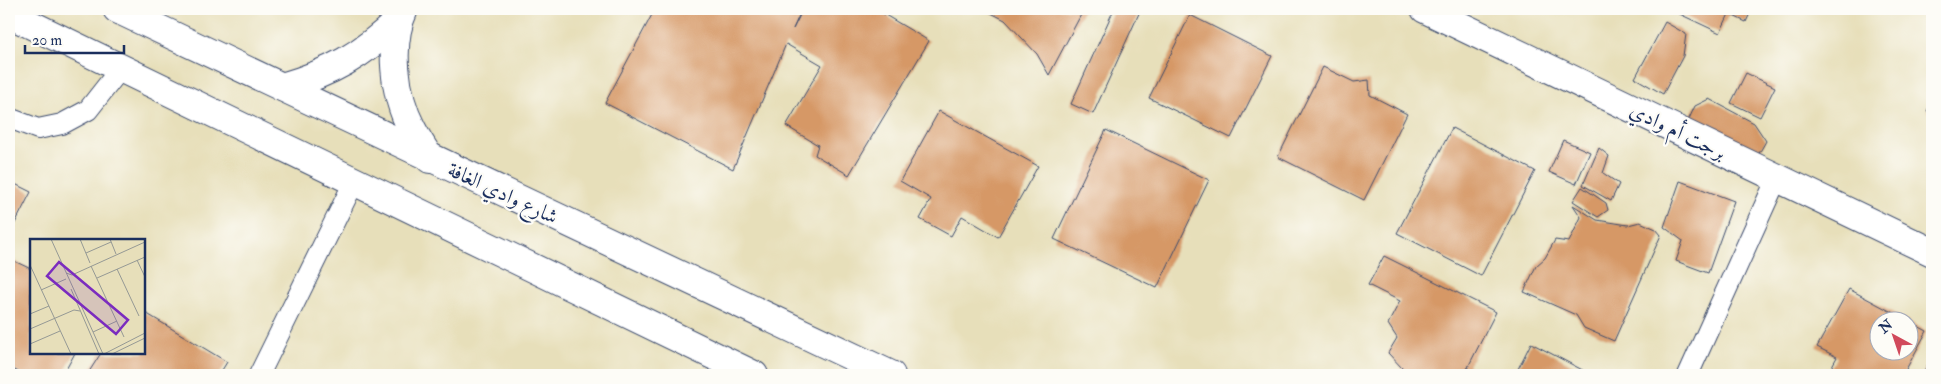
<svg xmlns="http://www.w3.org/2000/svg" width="1941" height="384" viewBox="0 0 1941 384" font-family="'IM FELL Double Pica',Amiri,serif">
	<rect width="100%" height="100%" fill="#fdfcf7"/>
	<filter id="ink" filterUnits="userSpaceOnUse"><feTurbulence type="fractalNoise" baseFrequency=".02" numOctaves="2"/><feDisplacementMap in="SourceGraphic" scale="10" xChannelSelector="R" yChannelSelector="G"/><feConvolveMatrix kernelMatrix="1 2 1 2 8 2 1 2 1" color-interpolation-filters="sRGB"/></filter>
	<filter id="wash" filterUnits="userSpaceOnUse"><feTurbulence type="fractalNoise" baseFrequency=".0096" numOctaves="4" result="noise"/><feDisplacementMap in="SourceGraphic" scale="20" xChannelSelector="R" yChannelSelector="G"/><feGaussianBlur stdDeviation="1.12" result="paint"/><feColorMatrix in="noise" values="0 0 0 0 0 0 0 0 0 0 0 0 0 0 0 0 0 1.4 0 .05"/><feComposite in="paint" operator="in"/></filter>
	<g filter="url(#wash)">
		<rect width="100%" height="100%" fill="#e7dfba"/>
		<g id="blocks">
			<g fill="#d69866" fill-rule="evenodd">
				<path d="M655,9H802L793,29L803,9H875L929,41L849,175L815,155L818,145L786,126L822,65L786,44L733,169L605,103Z"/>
				<path d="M983,9H1084L1049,75L1037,54L1005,20Z"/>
				<path d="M1114,9H1141L1093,114L1071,104Z"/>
				<path d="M1669,9H1752L1746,22L1729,14L1720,33Z"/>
				<path d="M1190,15L1272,56L1231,138L1149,98Z"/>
				<path d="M1665,22L1686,34L1683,56L1663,94L1635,78Z"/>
				<path d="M1323,67L1354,82L1369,80L1370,95L1407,114L1364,200L1278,157Z"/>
				<path d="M1746,73L1775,87L1760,117L1731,103Z"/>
				<path d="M1709,99L1754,123L1766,141L1757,157L1688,121L1695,106Z"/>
				<path d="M1932,101V114L1927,111Z"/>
				<path d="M939,111L1038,166L998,237L962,216L951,236L920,219L931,199L900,181Z"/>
				<path d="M1452,128L1535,171L1481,276L1397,233Z"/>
				<path d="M1106,130L1209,180L1157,288L1054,239Z"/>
				<path d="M1563,140L1590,152L1576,184L1549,172Z"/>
				<path d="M1599,148L1609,156L1603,173L1619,184L1611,201L1583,185Z"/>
				<path d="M9,181L31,192L9,235Z"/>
				<path d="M1680,181L1734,201L1708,273L1676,261L1683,241L1664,227Z"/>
				<path d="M1582,187L1606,203L1608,210L1598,217L1573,201Z"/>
				<path d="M1573,205L1597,220L1628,225L1640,222L1656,229L1661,235L1614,341L1584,328L1576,315L1524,292L1536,266L1545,258L1555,240L1569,242L1581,217Z"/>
				<path d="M1384,256L1496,312L1464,375H1404L1402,368L1388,353L1397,338L1388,324L1400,301L1368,285Z"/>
				<path d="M12,260L31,269V353H75L63,375H24L9,367V267Z"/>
				<path d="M1849,289L1927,331L1903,375H1827L1837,357L1817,347ZM1878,322H1908V352H1878Z"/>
				<path d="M144,312L227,362L219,375H87L101,353H144Z"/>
				<path d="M1531,343L1592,375H1515Z"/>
				<path d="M1929,361L1932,362V375H1923Z"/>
			</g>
		</g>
	</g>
	<g filter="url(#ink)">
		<use href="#blocks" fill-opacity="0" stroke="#3a496c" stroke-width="1"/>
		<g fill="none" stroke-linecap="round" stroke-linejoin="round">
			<defs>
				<g id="lane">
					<path d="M9,118L38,129L62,124L88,110L121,68"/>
					<path d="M259,375L355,180"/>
					<path d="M1688,375L1777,178"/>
				</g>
				<g id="street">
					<path d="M117,9L891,375"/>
					<path d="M404,9C388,43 394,95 412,129C417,139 424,149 430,159"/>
					<path d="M1425,9L1932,252"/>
					<path d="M9,14L754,375"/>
					<path d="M282,87C331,73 362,55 399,20"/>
				</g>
			</defs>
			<use href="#lane" stroke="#3a496c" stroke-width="22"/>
			<use href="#street" stroke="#3a496c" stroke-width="30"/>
			<use href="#lane" stroke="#fff" stroke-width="20"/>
			<use href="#street" stroke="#fff" stroke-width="28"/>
		</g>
	</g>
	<g text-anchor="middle" stroke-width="4.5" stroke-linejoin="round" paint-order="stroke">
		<g font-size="21" fill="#1b2f5e" stroke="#fdfcf7">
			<text transform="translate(1678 131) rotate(26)" y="7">برجت أم وادي</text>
			<text transform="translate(503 193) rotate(25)" y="7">شارع وادي الغافة</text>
		</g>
	</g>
	<g transform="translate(30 239)">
		<rect width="115" height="115" fill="#e7dfba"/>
		<path fill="none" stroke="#959995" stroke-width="1" d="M21,0L73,115M50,0L60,24M80,0L86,15M56,14L81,3M107,21L115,38M0,26L41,115M61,27L94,98M87,30L109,77M36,34L42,36L115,3M67,39L115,18M41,50L69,115M11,51L36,40M0,75L19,67M0,90L44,71L50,72M63,93L87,82M0,105L30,92M74,115L115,94M82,115L115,99"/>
		<path fill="#7b2cbf" fill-opacity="0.15" stroke="#7b2cbf" stroke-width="2.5" d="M29,23L98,81L86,95L17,37Z"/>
		<rect width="115" height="115" fill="none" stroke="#1b2f5e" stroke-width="2.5"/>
	</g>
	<rect width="1941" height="384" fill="none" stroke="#fdfcf7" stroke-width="30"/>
	<g transform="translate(1894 336) rotate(320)"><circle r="24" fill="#fdfcf7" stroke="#a3aaba"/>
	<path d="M0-4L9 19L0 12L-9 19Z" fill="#d1495b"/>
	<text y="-8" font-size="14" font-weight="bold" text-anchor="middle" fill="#1b2f5e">N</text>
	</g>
	<path d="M25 45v8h99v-8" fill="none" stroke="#1b2f5e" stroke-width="2.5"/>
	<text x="32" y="45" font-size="15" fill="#1b2f5e" stroke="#fdfcf7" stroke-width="4" paint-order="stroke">20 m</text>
</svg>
